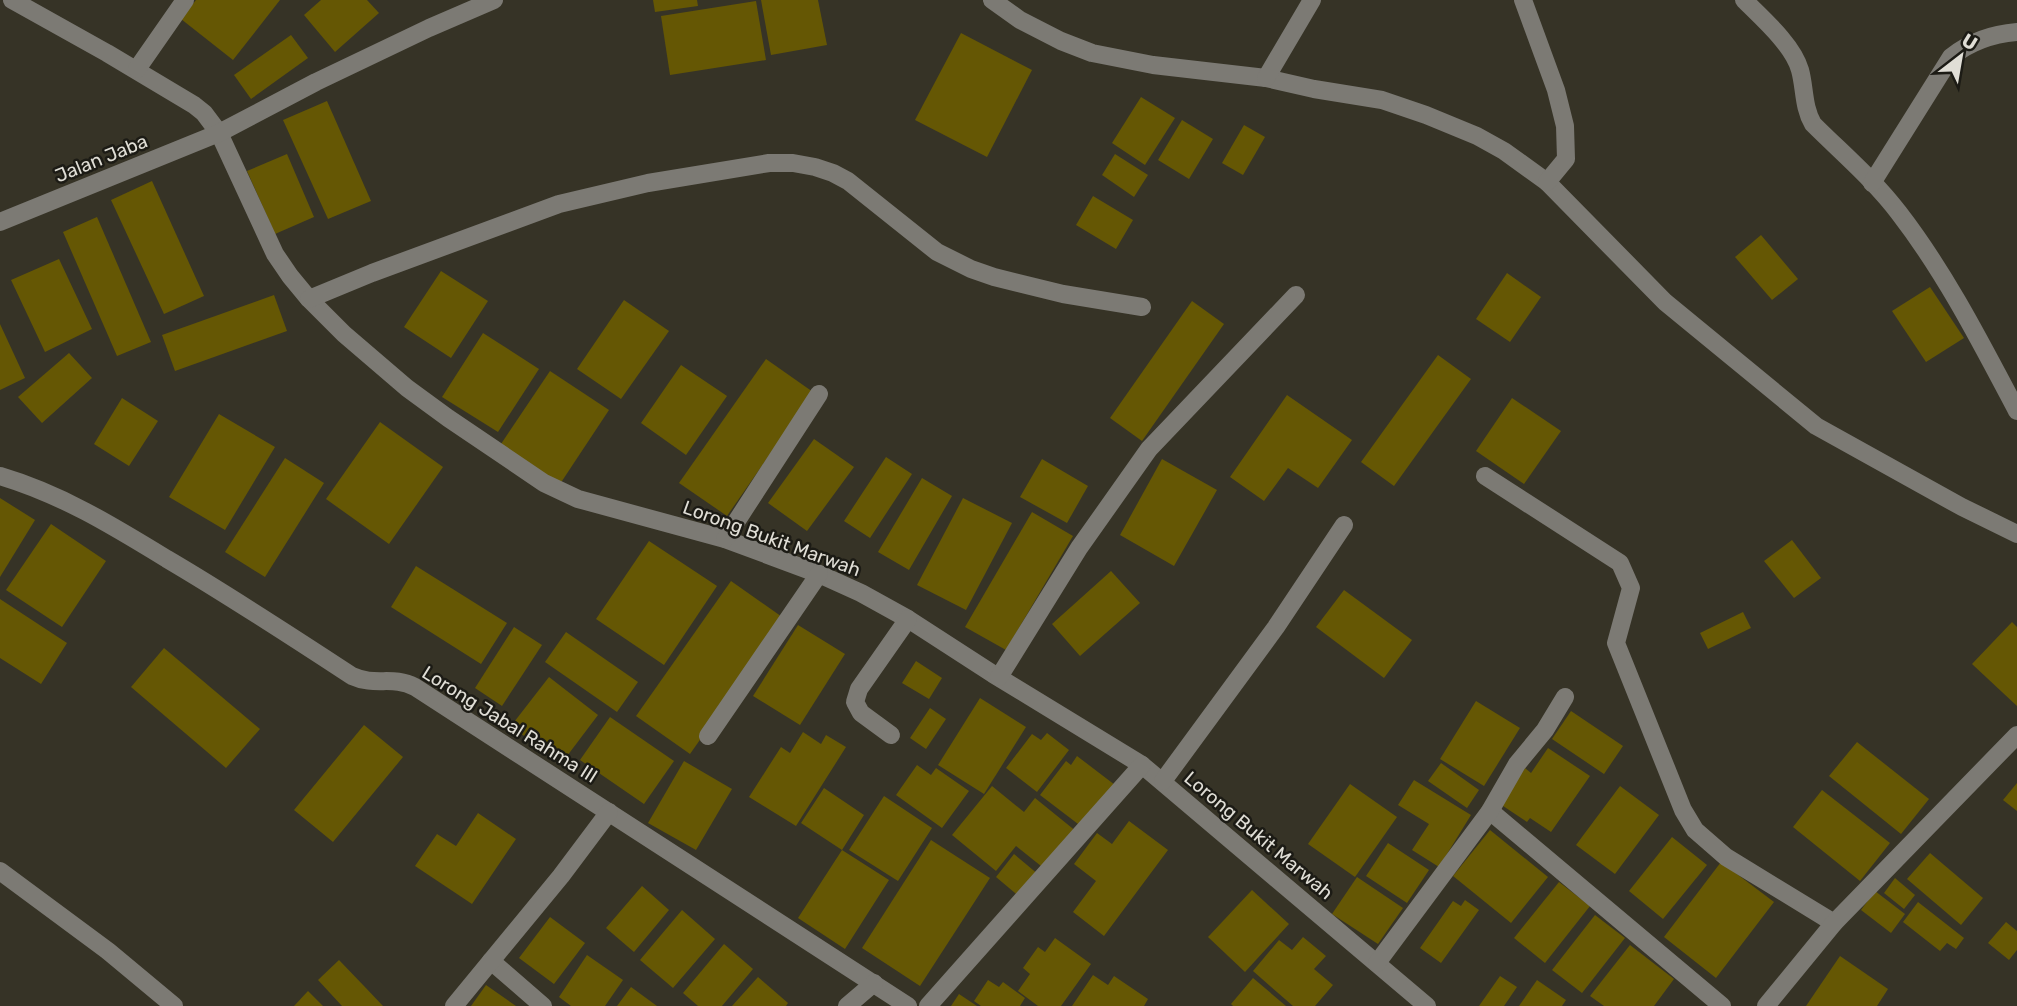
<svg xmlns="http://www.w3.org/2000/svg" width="2017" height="1006" viewBox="0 0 2017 1006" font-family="Rubik,sans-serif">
	<rect width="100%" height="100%" fill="#363326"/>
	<g fill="#655704">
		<path d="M196,0H280L233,60L181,19Z"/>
		<path d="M321,0H367L379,13L335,52L304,15Z"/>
		<path d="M653,0H697L698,6L655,12Z"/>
		<path d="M761,0H818L827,45L771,55Z"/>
		<path d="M756,1L766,60L670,75L661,16Z"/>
		<path d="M961,33L1032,70L987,157L915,120Z"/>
		<path d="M291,35L308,58L251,99L234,75Z"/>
		<path d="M1141,97L1175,118L1145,165L1112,143Z"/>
		<path d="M327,101L371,201L328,219L283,120Z"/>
		<path d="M1182,120L1213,139L1189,179L1158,160Z"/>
		<path d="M1244,125L1265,137L1243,175L1222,163Z"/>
		<path d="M287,154L314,217L275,234L247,171Z"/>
		<path d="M1115,154L1148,175L1134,197L1102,175Z"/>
		<path d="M152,181L204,296L164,314L111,200Z"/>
		<path d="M1093,196L1133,220L1116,249L1076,225Z"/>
		<path d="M97,217L151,342L117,356L63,232Z"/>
		<path d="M1761,235L1798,279L1772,300L1735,257Z"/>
		<path d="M59,259L92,329L45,352L11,280Z"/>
		<path d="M441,271L488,301L451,358L404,327Z"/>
		<path d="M1507,273L1541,297L1510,342L1476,319Z"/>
		<path d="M1930,287L1964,338L1926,362L1892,311Z"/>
		<path d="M274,295L287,331L175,371L162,335Z"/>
		<path d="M624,300L669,331L621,399L577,369Z"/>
		<path d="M1192,301L1224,324L1142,441L1110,418Z"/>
		<path d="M0,324L25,378L0,390Z"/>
		<path d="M483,333L539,369L498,432L442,397Z"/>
		<path d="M69,353L92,378L42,423L18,397Z"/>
		<path d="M1438,355L1471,379L1394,486L1361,462Z"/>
		<path d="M766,359L813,392L727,516L679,483Z"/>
		<path d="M681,365L727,396L686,455L641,423Z"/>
		<path d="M550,371L609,410L560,484L501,444Z"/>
		<path d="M1287,395L1352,440L1318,488L1288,468L1264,501L1230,477Z"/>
		<path d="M122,398L158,421L129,466L94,444Z"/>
		<path d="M1512,398L1561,431L1524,484L1476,451Z"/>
		<path d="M219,414L275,447L225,530L169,497Z"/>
		<path d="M380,422L443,467L389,544L326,499Z"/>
		<path d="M814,439L854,467L807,531L768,503Z"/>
		<path d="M886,457L912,474L870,538L844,521Z"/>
		<path d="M285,458L324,483L265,577L225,552Z"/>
		<path d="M1042,459L1088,486L1067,523L1020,497Z"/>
		<path d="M1162,459L1217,490L1174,566L1120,535Z"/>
		<path d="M922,478L952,496L909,570L878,552Z"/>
		<path d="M0,498L35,520L0,577Z"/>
		<path d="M963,498L1012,523L966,610L917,585Z"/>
		<path d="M1032,512L1073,536L1006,650L965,627Z"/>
		<path d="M51,524L106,561L62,627L6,590Z"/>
		<path d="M1792,540L1821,578L1794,598L1764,561Z"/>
		<path d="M649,541L717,586L664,665L596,619Z"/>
		<path d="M416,566L507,623L481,664L391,607Z"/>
		<path d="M1111,571L1140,603L1080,656L1052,624Z"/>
		<path d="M731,581L785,619L690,754L636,716Z"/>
		<path d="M1344,590L1412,640L1384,678L1316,627Z"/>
		<path d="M0,599L67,643L41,684L0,658Z"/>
		<path d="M1743,612L1751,628L1708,649L1700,633Z"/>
		<path d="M2012,622L2017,627V706L1972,664Z"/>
		<path d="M798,625L845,654L800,725L753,696Z"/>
		<path d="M514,627L542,645L502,706L475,688Z"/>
		<path d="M566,632L638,682L617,712L545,662Z"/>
		<path d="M164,648L260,729L226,768L131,687Z"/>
		<path d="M916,661L942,678L929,699L902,683Z"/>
		<path d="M549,677L598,715L561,764L511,726Z"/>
		<path d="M980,698L1026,727L984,794L938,765Z"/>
		<path d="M1476,701L1520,728L1484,786L1440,759Z"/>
		<path d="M930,708L946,719L926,749L910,738Z"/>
		<path d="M1571,711L1623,746L1604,774L1552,739Z"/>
		<path d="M610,717L674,761L644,804L580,760Z"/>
		<path d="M364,725L403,757L333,842L294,810Z"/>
		<path d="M803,732L821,744L826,735L846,747L796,826L749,797L781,747L790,753Z"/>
		<path d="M1047,733L1069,750L1037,792L1006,768L1032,734L1041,740Z"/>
		<path d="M1857,742L1929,799L1901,834L1829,776Z"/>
		<path d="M1548,748L1590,776L1551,832L1530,818L1527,822L1500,804L1525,768L1531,773Z"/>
		<path d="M1077,756L1115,785L1082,827L1040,795L1066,761L1071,765Z"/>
		<path d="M684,761L732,789L696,850L648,823Z"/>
		<path d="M1441,763L1479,790L1467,808L1428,781Z"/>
		<path d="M917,765L931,775L936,768L969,791L942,828L896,795Z"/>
		<path d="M1414,780L1471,815L1439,867L1412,850L1429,824L1398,805Z"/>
		<path d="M2017,783V811L2003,800Z"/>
		<path d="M1350,784L1397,817L1355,877L1308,844Z"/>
		<path d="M992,786L1024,812L1035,798L1077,832L1046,870L1016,846L996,871L952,835Z"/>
		<path d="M1620,786L1659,815L1615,874L1576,845Z"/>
		<path d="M824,788L864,815L842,850L889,880L845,949L798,918L842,850L801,823Z"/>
		<path d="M1822,790L1890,843L1860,881L1793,827Z"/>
		<path d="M884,796L932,828L898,881L849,850Z"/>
		<path d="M478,813L516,839L472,904L415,866L437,834L456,846Z"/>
		<path d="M1129,821L1168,850L1104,936L1073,912L1096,881L1074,864L1097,833L1112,844Z"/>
		<path d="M1490,830L1548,877L1511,923L1453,876Z"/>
		<path d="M1672,837L1707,865L1663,919L1629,891Z"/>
		<path d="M931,840L990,878L920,986L862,948Z"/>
		<path d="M1388,843L1429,870L1407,903L1366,876Z"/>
		<path d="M1930,853L1983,898L1961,925L1907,879Z"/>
		<path d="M1014,854L1039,875L1021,898L996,877Z"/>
		<path d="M1721,862L1774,902L1716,978L1664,937Z"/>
		<path d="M1357,877L1403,908L1378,944L1332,914Z"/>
		<path d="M1895,878L1915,895L1904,909L1884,893Z"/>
		<path d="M1559,882L1590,906L1545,963L1514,938Z"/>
		<path d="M642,886L669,910L634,952L606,928Z"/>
		<path d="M1252,890L1289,924L1245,972L1208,937Z"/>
		<path d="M1875,891L1905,914L1891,933L1861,910Z"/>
		<path d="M1465,900L1479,910L1441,963L1420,948L1453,901L1461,906Z"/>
		<path d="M1918,902L1964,938L1956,949L1947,943L1940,951L1903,922Z"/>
		<path d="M682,910L715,939L673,988L640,960Z"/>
		<path d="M1595,915L1625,938L1582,993L1552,970Z"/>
		<path d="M550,917L585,943L554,984L519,958Z"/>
		<path d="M2006,922L2017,931V950L2009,960L1988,943Z"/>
		<path d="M1303,937L1326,956L1314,969L1333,985L1315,1006H1293L1253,971L1279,940L1292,950Z"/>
		<path d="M1055,938L1091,964L1061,1006H1038L1018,991L1030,974L1023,968L1038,947L1045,952Z"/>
		<path d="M724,944L753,969L722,1006H698L683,993Z"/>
		<path d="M1630,945L1674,979L1654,1006H1604L1590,996Z"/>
		<path d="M587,955L623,980L605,1006H571L559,997Z"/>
		<path d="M1840,956L1888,989L1877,1006H1806Z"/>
		<path d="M339,960L364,986L383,1006H342L318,980Z"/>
		<path d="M1093,975L1108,985L1114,976L1148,999L1144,1006H1072Z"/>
		<path d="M1500,976L1517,987L1504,1006H1479Z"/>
		<path d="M758,977L788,1003L786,1006H732Z"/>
		<path d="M1253,978L1286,1006H1233L1231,1004Z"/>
		<path d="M988,980L999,987L1003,982L1025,998L1020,1006H981L974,1001Z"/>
		<path d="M1537,980L1566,1000L1562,1006H1519Z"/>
		<path d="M486,985L516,1006H471Z"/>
		<path d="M631,987L657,1006H617Z"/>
		<path d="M308,991L323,1006H294Z"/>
		<path d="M959,994L977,1006H951Z"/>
	</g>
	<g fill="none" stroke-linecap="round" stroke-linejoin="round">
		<g stroke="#7c7a74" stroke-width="18">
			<path d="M12,0L107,53L194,105L204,113L219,133L275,254L290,276L309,299L344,334L407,388L448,418L544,483L578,499L725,539L819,574L861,593L908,619L993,674L1142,765L1427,1006"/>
			<path d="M992,0L1020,20L1061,41L1092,53L1153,65L1266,78L1314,89L1382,100L1426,115L1477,136L1504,151L1547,182L1665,302L1816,426L1962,507L2017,534"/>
			<path d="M1523,0L1556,90L1565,126L1566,159L1547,182"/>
			<path d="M1744,0C1762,18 1793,45 1800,70C1805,88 1803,107 1813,124C1842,153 1874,180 1899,213C1946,274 1981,343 2017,411"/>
			<path d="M137,69L185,0"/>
			<path d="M1266,78L1312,0"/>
			<path d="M1872,183L1951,57C1971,41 1992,34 2017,32"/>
			<path d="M0,222L219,133L316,82L429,28L494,0"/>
			<path d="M309,299L372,273L559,204L648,183L769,163H793L815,167L833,173L848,181L937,252L971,269L994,277L1063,294L1142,307"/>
			<path d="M0,476C61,494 113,526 167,559C230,596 291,636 352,676C376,687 392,675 415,687L908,1006"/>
			<path d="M1485,476L1620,563L1631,588L1616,643L1683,810L1695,830L1726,857L1834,923"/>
			<path d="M725,539L819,394"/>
			<path d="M999,677L1079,548L1149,449L1296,295"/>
			<path d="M891,735L861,713L855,702L859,689L908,619"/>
			<path d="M708,736L819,574"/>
			<path d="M1163,781L1276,627L1344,525"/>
			<path d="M1490,811L1722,1006"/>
			<path d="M0,871L108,951L174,1006"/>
			<path d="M491,961L543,1006"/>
			<path d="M1377,963L1490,811L1517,764L1545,730L1565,697"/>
			<path d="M454,1006L561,876L609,812"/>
			<path d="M847,1006L874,983"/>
			<path d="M928,1006L1142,765"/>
			<path d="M1766,1006L1834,923L2017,735"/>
		</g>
	</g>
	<g text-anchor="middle" stroke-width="5" stroke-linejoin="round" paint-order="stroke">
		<g font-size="19" fill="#e0ded6" stroke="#1c1b15">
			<text transform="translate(101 158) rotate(-22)" y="7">Jalan Jaba</text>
			<text transform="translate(772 538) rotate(20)" y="7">Lorong Bukit Marwah</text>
			<text transform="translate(510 724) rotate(32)" y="7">Lorong Jabal Rahma III</text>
			<text transform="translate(1259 835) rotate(40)" y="7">Lorong Bukit Marwah</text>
		</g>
	</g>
	<g transform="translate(1961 56) rotate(31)" stroke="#1c1b15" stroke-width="5" paint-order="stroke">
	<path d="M0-5L12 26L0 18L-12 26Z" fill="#e0ded6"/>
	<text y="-10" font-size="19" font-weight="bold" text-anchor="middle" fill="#e0ded6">U</text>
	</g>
</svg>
